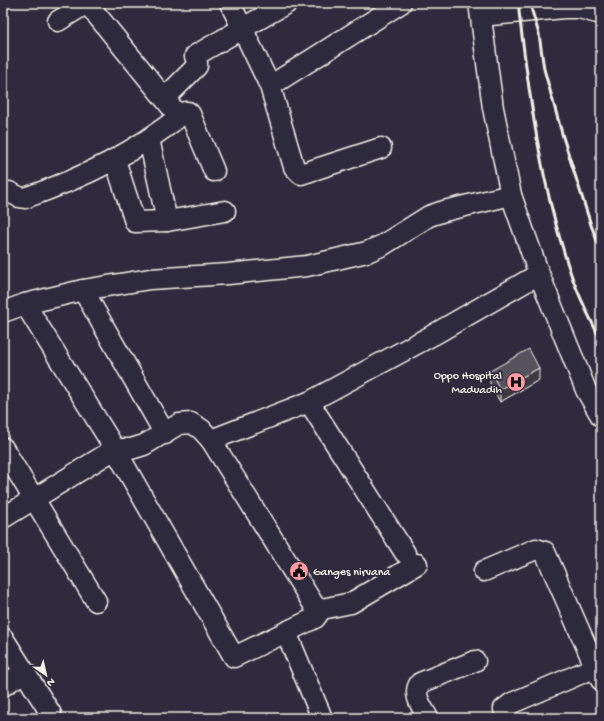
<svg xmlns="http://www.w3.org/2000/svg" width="604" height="721" viewBox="0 0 604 721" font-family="'Gochi Hand',sans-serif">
	<rect width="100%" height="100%" fill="#2f2a3d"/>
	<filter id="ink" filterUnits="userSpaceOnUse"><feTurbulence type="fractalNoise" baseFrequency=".025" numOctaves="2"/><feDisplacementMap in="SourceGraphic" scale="8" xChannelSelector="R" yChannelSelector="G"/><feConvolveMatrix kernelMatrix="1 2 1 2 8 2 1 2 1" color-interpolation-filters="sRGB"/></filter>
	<g filter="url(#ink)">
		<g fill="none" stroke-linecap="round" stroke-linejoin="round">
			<defs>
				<g id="minor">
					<path d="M87,3L173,109"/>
					<path d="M230,3L270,86L294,167L301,174L381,148"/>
					<path d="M479,3L493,108L511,195L539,274L586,390L601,416"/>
					<path d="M481,16L564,8H579L601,14"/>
					<path d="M58,21L87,3"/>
					<path d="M270,86L401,3"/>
					<path d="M165,98L197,66V63L195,56L196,55L287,3"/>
					<path d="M149,139L167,221"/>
					<path d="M115,160L135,222L167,221L225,211"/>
					<path d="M9,192L19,197L25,198C85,177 135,153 185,112H188L190,114L214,171"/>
					<path d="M83,290L165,434"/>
					<path d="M25,304L115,449L234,657L315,618L318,614L317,610L211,440"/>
					<path d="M3,312L25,304L83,290L150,279L228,274L307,266L367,252L383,245L429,216L444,211L511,195"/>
					<path d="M309,402L405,553"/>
					<path d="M3,448L96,601"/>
					<path d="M3,518L115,449H131L144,445L179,424L191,423L201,429L211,440L309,402L433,335L539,274"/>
					<path d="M484,571L536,549L545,552L601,680"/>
					<path d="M317,610L351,603L417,564"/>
					<path d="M286,632L322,718"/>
					<path d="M3,638L51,714"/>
					<path d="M3,686L24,672"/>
					<path d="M428,718C422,707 412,694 420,683L475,661"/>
					<path d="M506,718L504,709L512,703L596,667"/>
				</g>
			</defs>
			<use href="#minor" stroke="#f4f1e8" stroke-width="23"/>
			<use href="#minor" stroke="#2f2a3d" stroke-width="20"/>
			<g stroke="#f4f1e8" stroke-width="3">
				<path d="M519,3V12C530,102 542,191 572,277C580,299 591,320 601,341"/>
				<path d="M532,3V11L539,34L544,69L563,137L591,225L601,251"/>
			</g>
		</g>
		<path fill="#4a4752" stroke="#f4f1e8" d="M490,371L539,380L500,402L490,384Z"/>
		<path fill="#3c3942" stroke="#f4f1e8" d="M539,368V380L500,402V389Z"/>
		<path fill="#56525f" stroke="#f4f1e8" d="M529,349L539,368L500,389L490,371Z"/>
	</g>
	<defs>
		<symbol id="hospital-disc" viewBox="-11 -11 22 22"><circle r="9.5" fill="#ff9aa2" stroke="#2f2a3d"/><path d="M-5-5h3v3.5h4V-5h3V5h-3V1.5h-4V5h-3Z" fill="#111"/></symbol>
		<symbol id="civic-disc" viewBox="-11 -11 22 22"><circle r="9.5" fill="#ff9aa2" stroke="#2f2a3d"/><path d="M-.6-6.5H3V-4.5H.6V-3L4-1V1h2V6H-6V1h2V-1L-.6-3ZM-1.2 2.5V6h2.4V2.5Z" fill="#111"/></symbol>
	</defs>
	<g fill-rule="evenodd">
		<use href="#hospital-disc" x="505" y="371" width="22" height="22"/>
		<use href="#civic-disc" x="288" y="560" width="22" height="22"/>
	</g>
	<g text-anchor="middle" stroke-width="3.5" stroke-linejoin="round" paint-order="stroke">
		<g font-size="12" fill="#f4f1e8" stroke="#2f2a3d" text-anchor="end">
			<text x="502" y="379">Oppo Hospital<tspan x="502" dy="14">Maduadih</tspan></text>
			<text x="313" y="575" text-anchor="start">Ganges nirvana</text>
		</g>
	</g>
	<rect width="604" height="721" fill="none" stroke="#2f2a3d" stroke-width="16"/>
	<rect x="8" y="8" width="588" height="705" fill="none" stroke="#f4f1e8" stroke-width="1.5" filter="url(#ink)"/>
	<g transform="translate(46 675) rotate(146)" stroke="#2f2a3d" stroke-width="3" paint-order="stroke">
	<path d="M0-3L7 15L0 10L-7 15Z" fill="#f4f1e8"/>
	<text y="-6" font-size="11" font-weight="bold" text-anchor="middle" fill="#f4f1e8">N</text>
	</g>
</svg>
